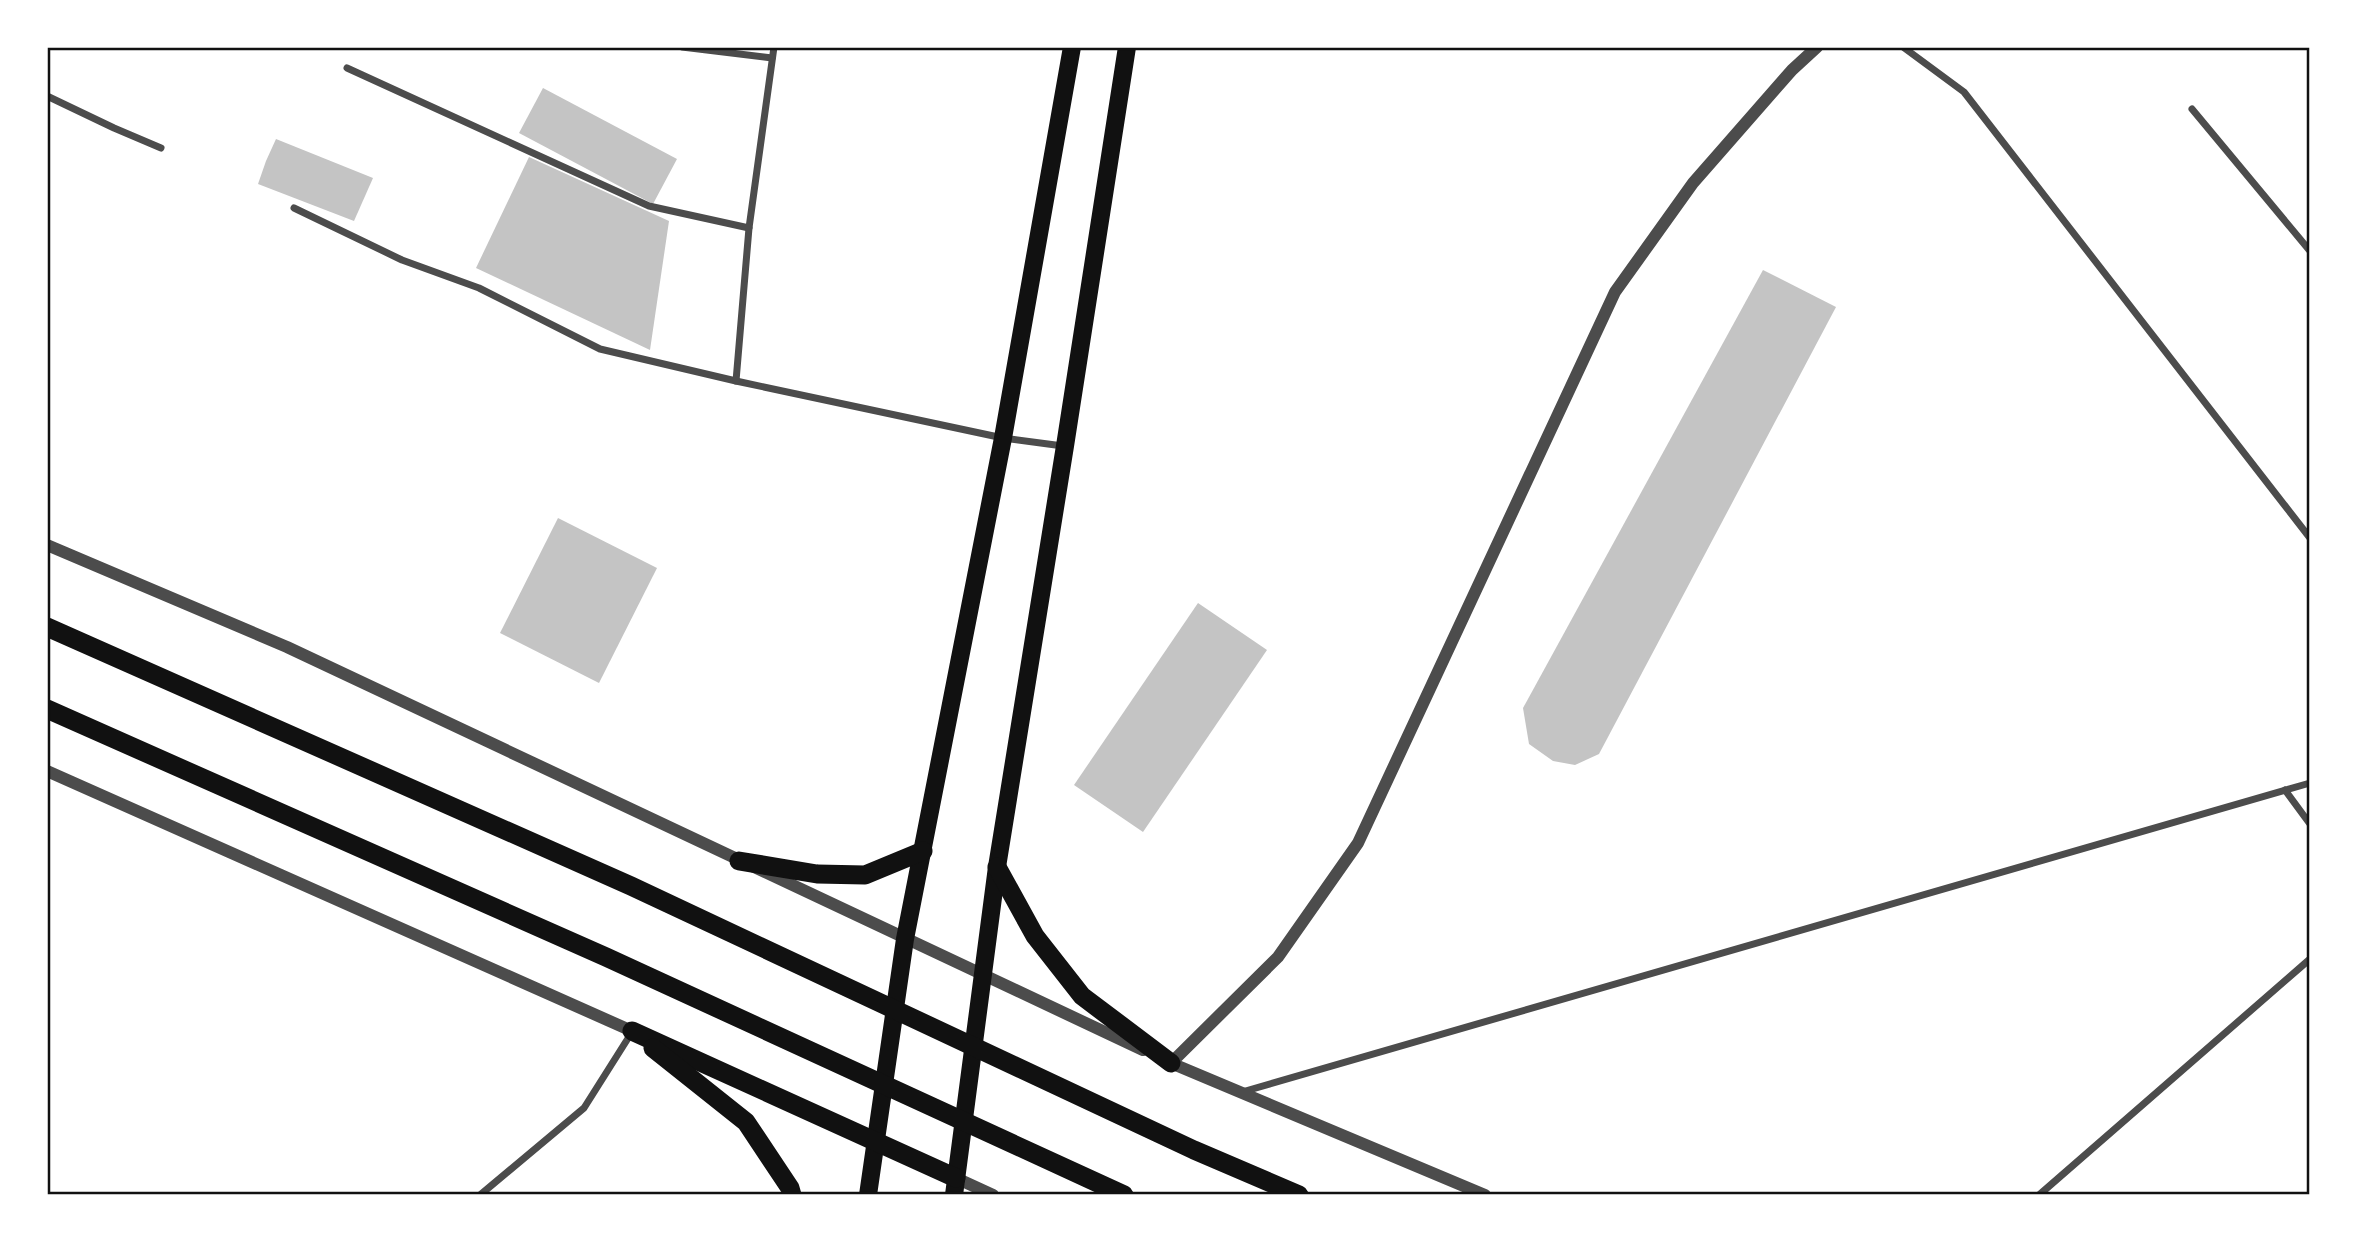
<svg xmlns="http://www.w3.org/2000/svg" width="2357" height="1242" viewBox="0 0 2357 1242" font-family="Ubuntu,sans-serif">
	<rect width="100%" height="100%" fill="#fff"/>
	<g fill="#c4c4c4">
		<path d="M543,88L677,159L653,204L519,133Z"/>
		<path d="M276,139L373,178L354,221L258,184L266,161Z"/>
		<path d="M529,157L669,221L650,350L476,268Z"/>
		<path d="M1763,270L1836,307L1599,754L1575,765L1553,761L1529,744L1523,708Z"/>
		<path d="M558,518L657,568L599,683L500,633Z"/>
		<path d="M1198,603L1267,650L1143,832L1074,785Z"/>
	</g>
	<g fill="none" stroke-linecap="round" stroke-linejoin="round">
		<g stroke="#4c4c4c" stroke-width="7">
			<path d="M682,47L772,58"/>
			<path d="M1903,47L1964,92L2310,538"/>
			<path d="M347,68L649,206L749,228"/>
			<path d="M47,96L114,128L161,148"/>
			<path d="M2192,109L2310,251"/>
			<path d="M294,208L402,260L479,288L600,349L736,381L1003,438L1063,446"/>
			<path d="M736,381L749,228L774,47"/>
			<path d="M2285,790L2310,824"/>
			<path d="M1242,1092L2310,783"/>
			<path d="M480,1195L584,1108L632,1032"/>
			<path d="M2039,1195L2310,959"/>
		</g>
		<g stroke="#4c4c4c" stroke-width="12">
			<path d="M47,545L287,647L1143,1050"/>
			<path d="M47,771L632,1031"/>
			<path d="M1166,1061L1485,1195"/>
			<path d="M1171,1063L1278,957L1358,843L1615,292L1693,183L1792,70L1817,47"/>
			<path d="M956,1178L993,1195"/>
		</g>
		<g stroke="#111" stroke-width="18">
			<path d="M868,1195L905,939L1003,438L1072,47"/>
			<path d="M954,1195L997,867L1065,446L1127,47"/>
		</g>
		<g stroke="#111" stroke-width="19">
			<path d="M47,627L631,886L1194,1150L1299,1195"/>
			<path d="M47,709L606,957L1124,1195"/>
			<path d="M739,861L817,874L865,875L923,851"/>
			<path d="M997,867L1035,936L1082,996L1171,1063"/>
			<path d="M632,1031L956,1178"/>
			<path d="M653,1048L746,1122L790,1188L792,1195"/>
		</g>
	</g>
	<rect width="2357" height="1242" fill="none" stroke="#ffffff" stroke-width="98"/>
	<rect x="49" y="49" width="2259" height="1144" fill="none" stroke="#111" stroke-width="2.5"/>
</svg>
